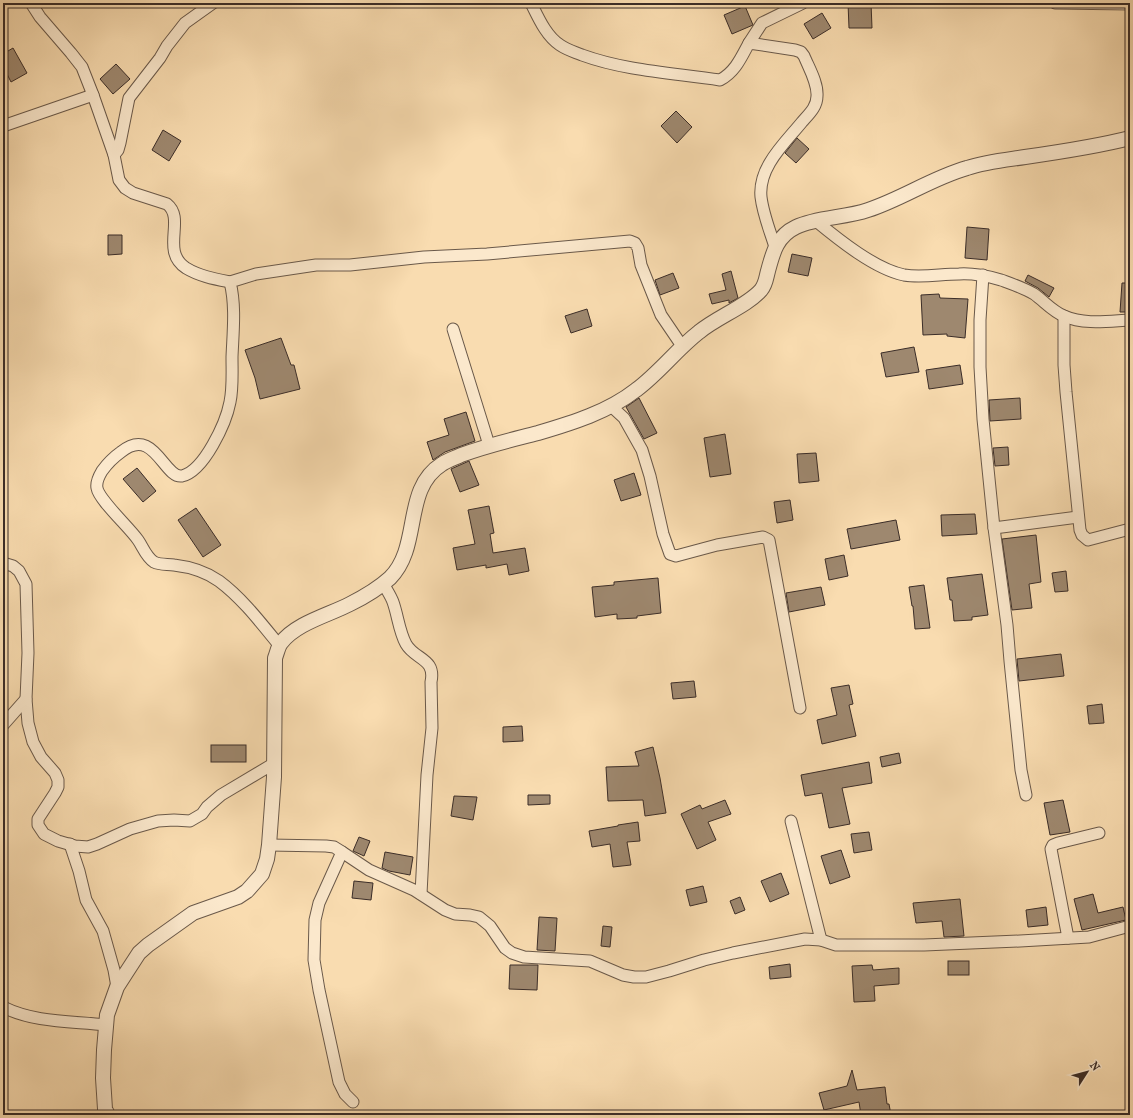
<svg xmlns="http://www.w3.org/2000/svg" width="1133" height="1118" viewBox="0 0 1133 1118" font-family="'IM FELL French Canon',serif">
	<rect width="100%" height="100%" fill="#f9dcb0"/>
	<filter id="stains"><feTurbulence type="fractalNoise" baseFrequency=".005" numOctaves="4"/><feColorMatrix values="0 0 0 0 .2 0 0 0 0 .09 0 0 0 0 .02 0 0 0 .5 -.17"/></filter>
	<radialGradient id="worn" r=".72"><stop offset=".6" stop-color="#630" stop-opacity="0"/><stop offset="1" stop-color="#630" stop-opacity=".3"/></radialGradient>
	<g fill="#9e886f" stroke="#3b2d28">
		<path d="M848,3H871L872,28H849Z"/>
		<path d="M745,6L753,25L732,34L724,15Z"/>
		<path d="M822,13L831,28L813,39L804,24Z"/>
		<path d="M13,48L27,73L11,82L3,66V54Z"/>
		<path d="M116,64L130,79L113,94L100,79Z"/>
		<path d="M676,111L692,127L677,143L661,126Z"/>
		<path d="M163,130L181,141L169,161L152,150Z"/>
		<path d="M797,138L809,149L796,163L785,153Z"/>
		<path d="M967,227L989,229L987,260L965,258Z"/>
		<path d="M108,235H122V254L108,255Z"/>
		<path d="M792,254L812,258L808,276L788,272Z"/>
		<path d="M731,271L738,298L729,303V300L712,304L709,294L726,290L722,274Z"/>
		<path d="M673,273L679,288L660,295L655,280Z"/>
		<path d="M1028,275L1054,288L1049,297L1038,288L1025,281Z"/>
		<path d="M1122,283H1130V312H1120Z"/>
		<path d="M939,294L940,298L968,299L965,338L947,336V334L923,335L921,295Z"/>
		<path d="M587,309L592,326L571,333L565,316Z"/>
		<path d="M281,338L291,365H294L300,389L260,399L255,378L245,350Z"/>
		<path d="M914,347L919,372L886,377L881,353Z"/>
		<path d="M960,365L963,384L929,389L926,370Z"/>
		<path d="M639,398L657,433L644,439L626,407Z"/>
		<path d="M1020,398L1021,419L990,421L989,400Z"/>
		<path d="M466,412L475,441L445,452L433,460L427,442L449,435L444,419Z"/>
		<path d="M725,434L731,474L710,477L704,438Z"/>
		<path d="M1008,447L1009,465L995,466L993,448Z"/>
		<path d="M816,453L819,481L799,483L797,454Z"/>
		<path d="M469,461L479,485L460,492L451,469Z"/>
		<path d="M137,468L156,491L143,502L123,479Z"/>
		<path d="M634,473L641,495L621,501L614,480Z"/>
		<path d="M790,500L793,520L777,523L774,502Z"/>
		<path d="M489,506L494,533L490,534L493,553L525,548L529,571L509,575L507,564L486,568V565L457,570L453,548L475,544L468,510Z"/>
		<path d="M196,508L221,545L203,557L178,520Z"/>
		<path d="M975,514L977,534L942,536L941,515Z"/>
		<path d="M896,520L900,540L851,549L847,529Z"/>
		<path d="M1036,535L1041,582L1029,584L1032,608L1012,610L1002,539Z"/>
		<path d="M844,555L848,576L829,580L825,559Z"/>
		<path d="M1066,571L1068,591L1055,592L1052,573Z"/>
		<path d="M982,574L988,615L972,617V620L954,621L952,600H950L947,578Z"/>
		<path d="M658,578L661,613L637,616V618L617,619V614L595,617L592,587L614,585V582Z"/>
		<path d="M924,585L930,628L915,629L913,606H912L909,587Z"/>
		<path d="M821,587L825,605L789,612L786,593Z"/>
		<path d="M1061,654L1064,676L1019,681L1017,659Z"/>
		<path d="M694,681L696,697L673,699L671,683Z"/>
		<path d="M849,685L853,704L849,705L856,736L822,744L817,720L837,715L831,688Z"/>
		<path d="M1102,704L1104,723L1089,724L1087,706Z"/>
		<path d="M522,726L523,741L503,742V727Z"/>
		<rect x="211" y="745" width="35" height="17"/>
		<path d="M653,747L660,778L666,813L645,816L643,800L608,801L606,767L639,766L635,752Z"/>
		<path d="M899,753L901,763L882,767L880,757Z"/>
		<path d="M869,762L872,783L842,788L850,824L829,828L822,793L805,796L801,775Z"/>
		<path d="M528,795H550V804L528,805Z"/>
		<path d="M454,796L477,797L473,820L451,816Z"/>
		<path d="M725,800L731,814L708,822L716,840L697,849L681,814L700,805L702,809Z"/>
		<path d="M1063,800L1070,832L1050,835L1044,803Z"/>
		<path d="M638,822L640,841L627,842L631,865L613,867L610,844L592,847L589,831L618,826V825Z"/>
		<path d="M869,832L872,850L854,853L851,834Z"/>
		<path d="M359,837L370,841L364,856L353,851Z"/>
		<path d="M841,850L850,877L830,884L821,856Z"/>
		<path d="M385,852L413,857L410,875L389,871L382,868Z"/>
		<path d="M781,873L789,894L770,902L761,881Z"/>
		<path d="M354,881L373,883L371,900L352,898Z"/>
		<path d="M703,886L707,902L690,906L686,890Z"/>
		<path d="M1093,894L1098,913L1123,907L1126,920L1082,930L1074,899Z"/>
		<path d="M740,897L745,910L735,914L730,901Z"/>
		<path d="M960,899L964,936L944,937L942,921L916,923L913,903Z"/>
		<path d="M1046,907L1048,925L1028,927L1026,910Z"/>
		<path d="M539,917L557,918L555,951L537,950Z"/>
		<path d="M603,926L612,927L610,947L601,946Z"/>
		<rect x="948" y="961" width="21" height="14"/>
		<path d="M790,964L791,977L770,979L769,967Z"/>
		<path d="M510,965H538L537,990L509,989Z"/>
		<path d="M872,965L873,970L899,968V984L874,986L875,1001L854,1002L852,966Z"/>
		<path d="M852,1070L857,1090L885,1087L887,1104H889L891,1115H861L859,1102L824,1110L819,1093L847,1086Z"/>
	</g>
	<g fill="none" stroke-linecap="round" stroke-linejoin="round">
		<defs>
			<g id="minor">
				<path d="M31,3L40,17L71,53L82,67L93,95L114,155L119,180L125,188L133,193L167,204C186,219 160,251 186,268C199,276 215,279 230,282"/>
				<path d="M531,3C538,17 546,36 560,45C567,50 575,52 582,55C626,71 674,73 720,80C735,72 741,58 749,43L795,50L801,52L804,56C809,68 818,83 817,96C817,107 809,114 802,122C785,143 758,167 761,197C763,214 770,231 775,247"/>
				<path d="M1055,3L1130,4"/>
				<path d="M749,43L762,23L803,3"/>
				<path d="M3,126L93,95"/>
				<path d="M114,155L118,150L120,143L129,98L160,58L167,46L185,23L213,3"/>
				<path d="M816,221C839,240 875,269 904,275C922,278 941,274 959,274C973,273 987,276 1001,280C1012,284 1024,288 1034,294C1044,301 1052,311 1064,316C1084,325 1109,321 1130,320"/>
				<path d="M983,275L980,320V367L983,419L994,528L1007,625L1010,661L1021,770L1026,795"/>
				<path d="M1064,316V365L1066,392L1080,530L1082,535L1088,540L1130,529"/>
				<path d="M453,329L489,445"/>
				<path d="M611,406L624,418L642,450L650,476L663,534L670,554L676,556L717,545L763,537L769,540L800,708"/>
				<path d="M994,528L1078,517"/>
				<path d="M3,563L13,566L19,571L26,584L28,653L26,699L28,723L33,742L41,757L55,773L58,780V787L55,793L38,819V825L44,834L58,841L75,846L88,847L97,844L130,829L158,821L174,820L190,821L202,814L207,807L221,795L273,764"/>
				<path d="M383,583C386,589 391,596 393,602C398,616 399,631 406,644C415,660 436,658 431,682L432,728L427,775L421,894"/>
				<path d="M279,645C261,623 242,598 219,581C205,571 191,567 174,565C167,564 160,565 154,562C146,557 143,547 138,540C129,527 99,500 97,488C96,483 99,476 102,471C107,464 114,457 121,452C154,425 164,479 182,476C204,471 226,423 230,402C233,388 232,372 232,357C233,332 236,306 230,282L256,274L316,265H350L424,257L487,254L630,241L635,243L638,248L641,265L661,315L682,346"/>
				<path d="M3,725L26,699"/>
				<path d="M791,821L821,940"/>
				<path d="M70,844L79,871L86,900L103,931L114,970L117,987"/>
				<path d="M269,845L326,846L334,847L342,852L369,870L414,890L445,910L455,914L470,915L479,917L490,926L505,948L512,953L524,957L590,961L623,975L634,977H646L669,971L704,960L733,953L805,939L821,940L836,945H924L1020,941L1089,937L1130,926"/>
				<path d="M342,852L319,903L315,920L314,960L319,990L339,1082L345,1094L353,1102"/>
				<path d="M1068,938L1051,849L1053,845L1058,843L1099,833"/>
				<path d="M3,1007C35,1023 72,1021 106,1025"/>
			</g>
			<path id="tertiary" d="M108,1115L105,1109L103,1078L104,1050L107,1015L117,987L126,973L139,953L148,945L193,913L238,897L247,891L262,874L267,859L269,845L274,777L275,658C277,653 278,647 281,643C296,623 329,615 350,604C364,597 379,588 390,578C422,546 402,489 442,464C448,460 455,458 461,455C488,445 511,440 538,433C572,423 608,412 636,390C659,373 676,350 699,332C717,317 747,306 761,290C766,284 766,278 768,271C773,252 777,236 796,227C817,217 845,218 868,210C902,199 932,178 967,168C985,162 1005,160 1025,157C1060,152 1095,147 1130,138"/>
		</defs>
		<use href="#minor" stroke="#6a594a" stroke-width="13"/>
		<use href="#tertiary" stroke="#6a594a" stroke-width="16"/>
		<use href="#minor" stroke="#fbe8cc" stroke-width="11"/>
		<use href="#tertiary" stroke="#fbe8cc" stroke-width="14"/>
	</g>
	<rect width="1133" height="1118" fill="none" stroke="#f9dcb0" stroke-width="16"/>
	<rect x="4" y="4" width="1125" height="1110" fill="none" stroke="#3b2d28" stroke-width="2"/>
	<rect x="8" y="8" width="1117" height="1102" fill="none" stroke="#3b2d28"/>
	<g transform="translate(1087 1072) rotate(54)" stroke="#fbe8cc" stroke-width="3" paint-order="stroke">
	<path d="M0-3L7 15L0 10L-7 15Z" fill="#3b2d28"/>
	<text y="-6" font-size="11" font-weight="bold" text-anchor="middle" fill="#3b2d28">N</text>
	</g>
	<rect width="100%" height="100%" filter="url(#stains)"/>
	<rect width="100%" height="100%" fill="url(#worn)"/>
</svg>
